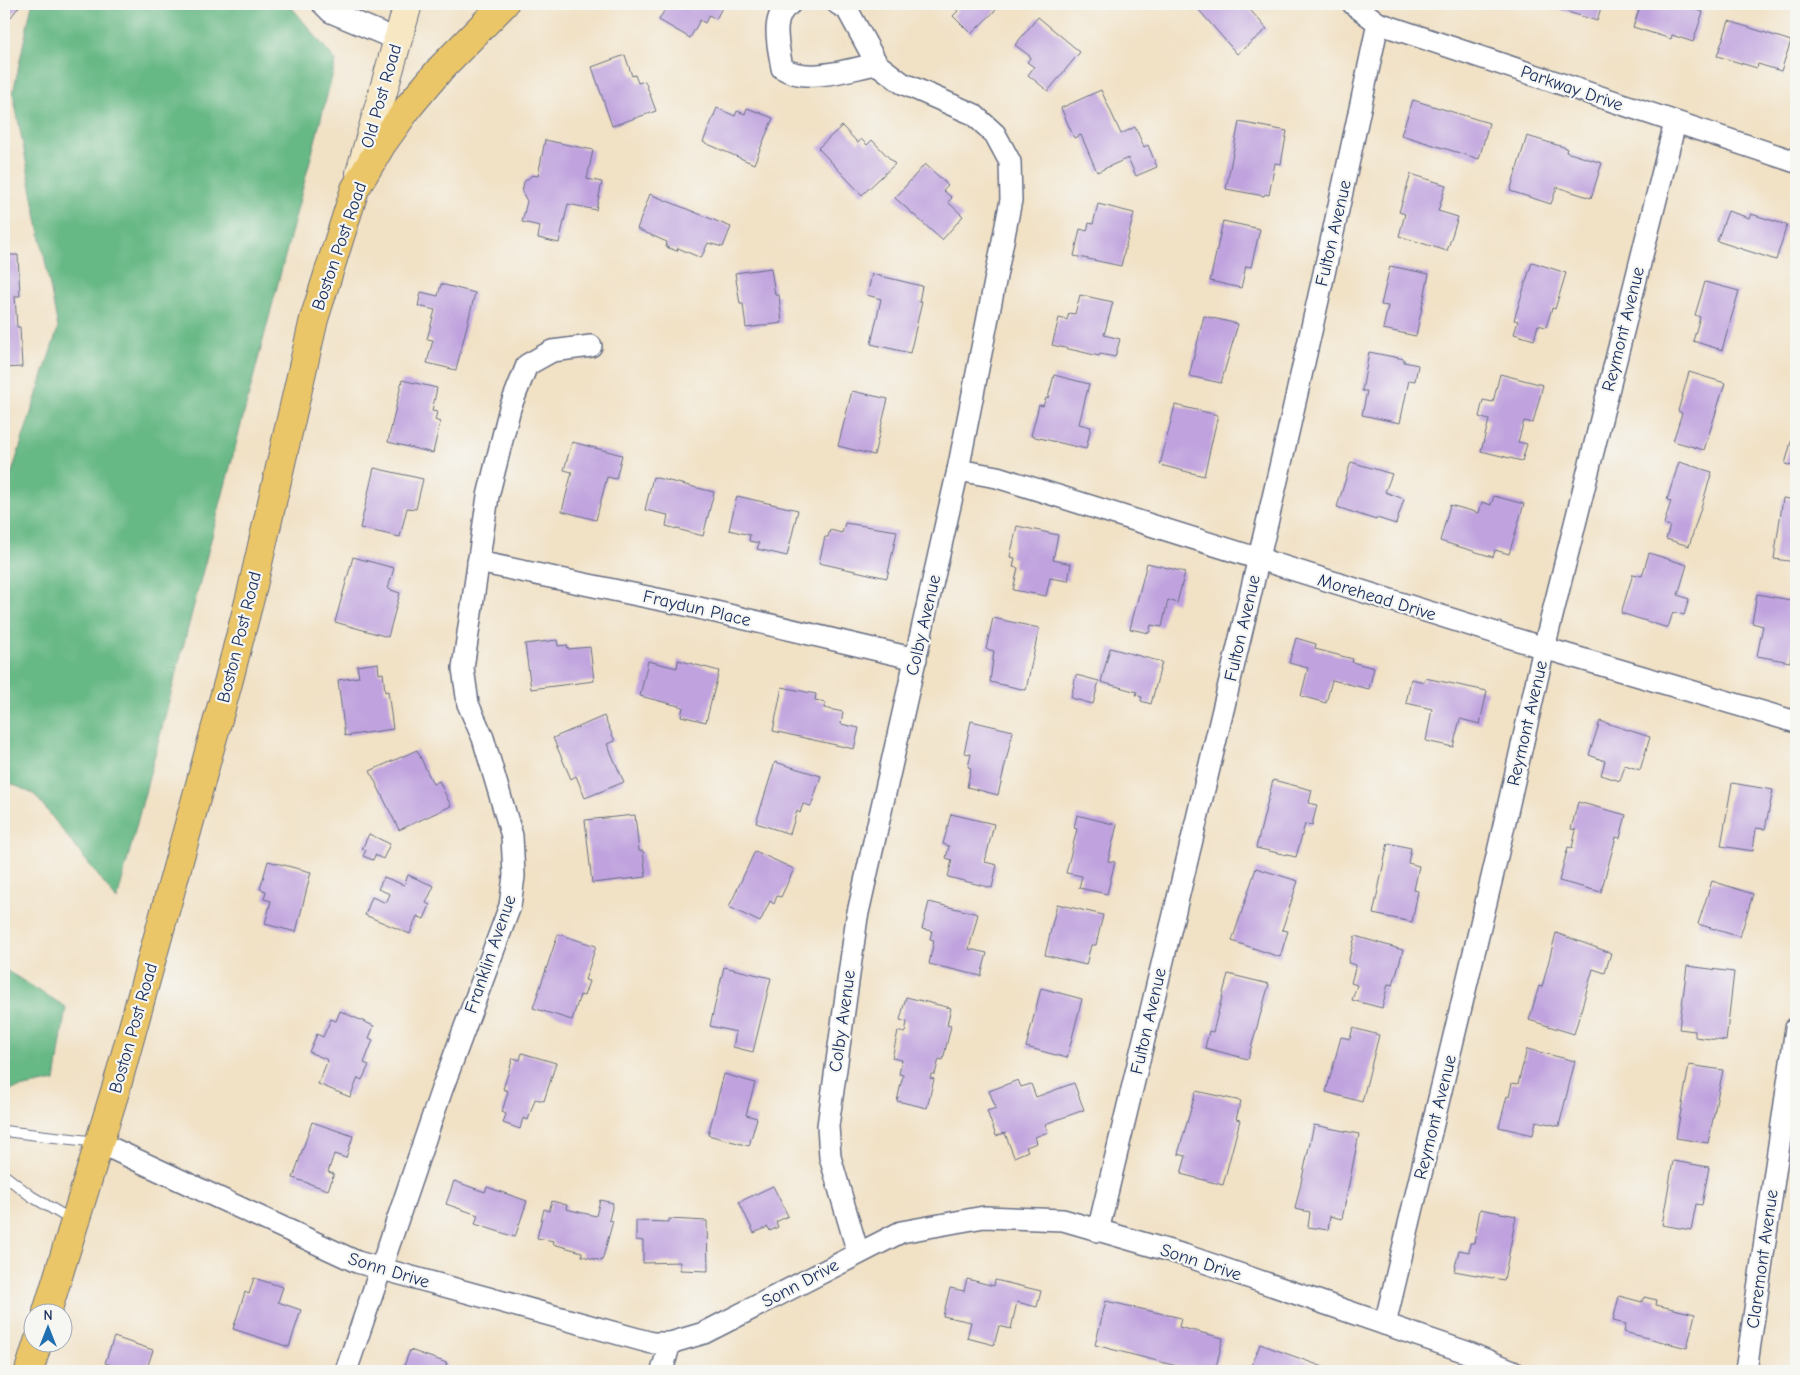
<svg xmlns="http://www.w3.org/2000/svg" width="1800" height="1375" viewBox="0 0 1800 1375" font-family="'Comic Neue',sans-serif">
	<rect width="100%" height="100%" fill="#f6f6f2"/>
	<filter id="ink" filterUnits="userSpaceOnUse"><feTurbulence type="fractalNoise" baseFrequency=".02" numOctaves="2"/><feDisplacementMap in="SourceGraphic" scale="10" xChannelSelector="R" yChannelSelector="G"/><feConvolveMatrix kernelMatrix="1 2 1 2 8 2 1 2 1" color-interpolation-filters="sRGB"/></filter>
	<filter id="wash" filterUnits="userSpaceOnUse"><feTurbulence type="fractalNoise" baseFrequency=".0096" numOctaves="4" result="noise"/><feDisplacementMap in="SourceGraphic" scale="20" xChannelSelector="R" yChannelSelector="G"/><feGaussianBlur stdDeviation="1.12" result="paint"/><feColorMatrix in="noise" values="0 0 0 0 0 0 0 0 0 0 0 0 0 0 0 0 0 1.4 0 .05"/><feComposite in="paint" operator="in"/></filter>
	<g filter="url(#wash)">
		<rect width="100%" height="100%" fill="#f1e1c5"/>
		<g fill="#66b884" stroke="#407471">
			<path d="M32,4H289L336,61L117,900L35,795L4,780V497L58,328L13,93Z"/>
			<path d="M4,969L66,1007L55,1081L4,1091Z"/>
		</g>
		<g id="blocks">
			<g fill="#c0a3de">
				<path d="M4,4H21L4,26Z"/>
				<path d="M668,4H724L716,19L709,15L705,23L700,20L690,38L659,20Z"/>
				<path d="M951,4H1002L971,34L953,16L958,11Z"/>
				<path d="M1204,4H1245L1267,29L1237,54L1198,9Z"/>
				<path d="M1560,4H1602L1597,21L1558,9Z"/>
				<path d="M1641,4H1677L1703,12L1693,42L1672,35L1671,39L1633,27Z"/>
				<path d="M1038,17L1080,52L1048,91L1028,75L1034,67L1027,62L1031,57L1015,45Z"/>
				<path d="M1729,21L1791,41L1781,71L1758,64L1757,68L1717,56Z"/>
				<path d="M625,55L632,76L635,75L638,83L645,81L656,111L612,126L592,67Z"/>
				<path d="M1101,90L1121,134L1135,127L1144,147L1148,145L1157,167L1136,176L1128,158L1097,172L1081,135L1074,138L1061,108Z"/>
				<path d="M1413,100L1489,123L1479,159L1401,135Z"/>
				<path d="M717,108L735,116L737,111L745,114L747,108L773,118L754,164L703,142Z"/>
				<path d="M1239,122L1287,131L1281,164L1275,163L1269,195L1265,194L1264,196L1226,189Z"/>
				<path d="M842,126L858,143L861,139L867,145L872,140L895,164L862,195L818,148Z"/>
				<path d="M1527,136L1567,148L1566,152L1602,163L1591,198L1557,187L1551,204L1510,191Z"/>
				<path d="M545,140L593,150L587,179L602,182L596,210L568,204L559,243L538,238L540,226L522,222L527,201L522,192L524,182L532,175L538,176Z"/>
				<path d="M925,164L948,185L943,190L952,198L948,202L963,216L942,240L895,198Z"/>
				<path d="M1411,174L1446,185L1438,211L1458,217L1447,251L1399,236L1405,214L1399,212Z"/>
				<path d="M650,194L731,227L723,247L708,243L701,258L678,248L677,251L666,247L667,242L637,229Z"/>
				<path d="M1098,204L1134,213L1121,266L1074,256L1080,229L1087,231L1089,223L1093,224Z"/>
				<path d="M1728,211L1749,218L1751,214L1787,225L1776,260L1717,241Z"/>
				<path d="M1223,221L1260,229L1251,267L1246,266L1241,288L1210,281Z"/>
				<path d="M4,255H18L20,296H15L17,327H20L22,367L4,368Z"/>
				<path d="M1532,262L1566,273L1555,309L1552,308L1546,327L1538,325L1534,340L1514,334L1518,321L1514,320Z"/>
				<path d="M1390,266L1429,274L1416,336L1383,329L1388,306L1381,305Z"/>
				<path d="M771,268L775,295H779L782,323L746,328L743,304H740L735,273Z"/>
				<path d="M872,274L922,286L919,302H922L910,353L871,344L881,299L867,295Z"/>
				<path d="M1705,282L1739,291L1722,350L1693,341L1700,317L1695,315Z"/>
				<path d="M441,284L475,293L456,370L427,363L433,340L427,339L435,310L418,306L421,292L438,296Z"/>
				<path d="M1080,295L1113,302L1104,335L1120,339L1115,357L1100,354L1099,356L1052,345L1059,318L1067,320L1069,313L1075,314Z"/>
				<path d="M1204,316L1238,324L1221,383L1189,376Z"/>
				<path d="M1369,352L1404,359V362L1418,365L1415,381L1409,380L1400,423L1362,415L1367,391H1362Z"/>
				<path d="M1689,372L1725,383L1704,450L1673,441L1682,413L1678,411Z"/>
				<path d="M1500,374L1543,385L1533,423L1524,421L1518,442L1527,444L1522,461L1481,451L1489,420L1479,417L1483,400L1493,402Z"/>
				<path d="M1054,375L1089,384L1079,424L1091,427L1086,449L1031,436L1039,405L1043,406L1046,398H1048Z"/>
				<path d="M402,380L437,388L432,411L437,412L435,420L440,422L433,453L388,442Z"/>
				<path d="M852,391L888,399L874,455L838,446Z"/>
				<path d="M1175,405L1218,415L1204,476L1160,465Z"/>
				<path d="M1796,424V467L1785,464Z"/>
				<path d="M572,442L622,455L616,479L607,477L596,520L562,511L572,472L564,470Z"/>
				<path d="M1351,462L1392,474L1385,492L1404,499L1396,524L1377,518L1376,520L1337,507Z"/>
				<path d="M1679,462L1712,472L1689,546L1666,539L1670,526L1664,524L1671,501L1667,500Z"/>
				<path d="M374,468L423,479L416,509L407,508L400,537L360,528Z"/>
				<path d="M653,477L714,492L703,536L666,526L668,515L645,510Z"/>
				<path d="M737,496L798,510L787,556L757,549L759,543L749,541L750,535L729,530Z"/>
				<path d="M1494,496L1524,504L1509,554L1495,550L1493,557L1440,541L1450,505L1479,513L1482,502L1491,505Z"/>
				<path d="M1783,498L1796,500V562L1774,559Z"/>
				<path d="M845,523L897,531L887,578L819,563L825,537H828L830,530L842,533Z"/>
				<path d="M1017,526L1058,535L1053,560L1071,564L1068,581L1050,578L1046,596L1013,590L1018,568L1013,567L1015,558L1010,557Z"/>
				<path d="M1649,553L1687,565L1678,595L1689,599L1684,615L1673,612L1668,628L1621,613L1633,574L1642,576Z"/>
				<path d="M353,557L394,568L388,589L400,593L388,637L335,622Z"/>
				<path d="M1147,563L1185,572L1177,603L1168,600L1162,627L1151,625L1149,633L1130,629Z"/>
				<path d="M1757,594L1796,601V640H1793L1790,662L1757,656L1763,626L1752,623Z"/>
				<path d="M993,618L1039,628L1026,690L990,682L994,651L986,649Z"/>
				<path d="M1296,638L1316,644L1315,649L1353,659L1352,662L1374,668L1369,689L1332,680L1326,703L1301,696L1308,668L1289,663Z"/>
				<path d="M557,640L558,646L567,645L568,649L590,647L594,681L531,689L525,644Z"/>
				<path d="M1110,648L1162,662L1151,704L1141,701L1142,697L1136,695L1137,692L1101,682Z"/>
				<path d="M678,660L719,671L706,722L681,716L683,707L640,696L648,661L677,668Z"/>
				<path d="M378,663L379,674L383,673L385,692L388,691L393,729L345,736L338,680L359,677L357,666Z"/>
				<path d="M1076,675L1099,681L1093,704L1071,698Z"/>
				<path d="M1425,678L1487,691L1480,724L1460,719L1453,747L1426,741L1432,709L1406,703L1411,679L1424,682Z"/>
				<path d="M782,687L816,694L815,700L825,702L824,708L843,712L841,724L859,728L854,749L773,731Z"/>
				<path d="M604,716L615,741L607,744L624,782L585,798L576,776L571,779L553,738Z"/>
				<path d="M971,721L1013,731L998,795L967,787L971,768L968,767L971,754L964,753Z"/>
				<path d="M1600,721L1650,737L1640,770L1625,765L1620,781L1601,775L1605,761L1589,755Z"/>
				<path d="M417,750L433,784L439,781L451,806L399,830L370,771Z"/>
				<path d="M775,762L821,776L811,806L803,804L800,813L797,811L790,834L756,823Z"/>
				<path d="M1273,780L1312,790L1309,803L1317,805L1312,825L1305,824L1296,857L1256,848Z"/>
				<path d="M1732,783L1773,790L1765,829L1756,828L1753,851L1721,846Z"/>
				<path d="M1578,802L1626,815L1620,838L1616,837L1601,892L1559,881L1568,847L1572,848L1576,830L1571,829Z"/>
				<path d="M951,814L994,824L985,862L997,865L992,888L948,877L952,860L946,858L949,846L943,844Z"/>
				<path d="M635,815L639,851H643L646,877L592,883L585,820Z"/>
				<path d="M1077,815L1117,825L1108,861L1115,862L1107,894L1079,888L1082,876L1066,873L1077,829L1074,828Z"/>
				<path d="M369,834L390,844L383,859L375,855L373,860L363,856L366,850L362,849Z"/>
				<path d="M1388,843L1411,848L1408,863L1419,866L1414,890L1418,891L1412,922L1373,914Z"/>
				<path d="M755,851L794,869L781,897L777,896L774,904L770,901L760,922L729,907Z"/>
				<path d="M268,861L311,872L296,932L265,924L271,901L264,899L266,891L260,889Z"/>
				<path d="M1256,868L1298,881L1282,930L1288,931L1280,957L1232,941Z"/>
				<path d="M408,875L434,886L426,903L430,905L424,919L417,916L410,934L365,915L372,897L386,903L390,894L378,889L384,877L404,885Z"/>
				<path d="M1712,881L1753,894L1740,937L1698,924Z"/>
				<path d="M929,902L978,914L969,949L987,953L981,976L929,964L934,940L930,939L932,931L922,929Z"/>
				<path d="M1057,904L1103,915L1096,945H1091L1086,965L1045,955Z"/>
				<path d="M1556,933L1611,953L1605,973L1593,969L1574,1034L1529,1020L1539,986L1542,987Z"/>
				<path d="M558,934L596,946L585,980L589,981L584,996L580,995L572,1020L533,1008Z"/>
				<path d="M1355,936L1403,950L1393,985L1388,984L1382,1008L1352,1000L1357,985L1351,983L1356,965L1348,963Z"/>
				<path d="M1687,966L1734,972L1726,1041L1695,1037V1031L1679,1029Z"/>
				<path d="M724,967L771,978L753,1052L733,1047L736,1032L710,1026Z"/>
				<path d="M1228,974L1269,984L1248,1059L1205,1048L1209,1031L1213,1032Z"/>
				<path d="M1041,988L1082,999L1067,1058L1026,1047Z"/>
				<path d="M906,997L951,1008L947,1025L951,1026L943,1060L939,1059L935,1074H931L930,1078L934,1079L927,1108L897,1101L903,1075L899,1074L902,1060L892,1058L898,1031L905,1033L907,1022L900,1020Z"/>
				<path d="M340,1011L374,1026L369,1038L373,1040L364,1063L369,1065L362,1080L358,1078L350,1097L318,1084L328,1060L309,1052L317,1034L323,1037L331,1019L336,1021Z"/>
				<path d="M1353,1028L1379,1035L1362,1102L1326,1092L1341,1037L1350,1039Z"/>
				<path d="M1527,1049L1575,1061L1559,1126L1536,1121L1533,1135L1499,1127L1507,1096L1509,1097L1512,1083L1518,1084Z"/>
				<path d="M522,1053L556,1063L544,1101L535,1099L528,1120L523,1118L520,1129L503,1123L506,1114L502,1112L508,1091L503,1089L513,1058L520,1060Z"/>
				<path d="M1689,1065L1723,1070L1708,1143L1676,1138Z"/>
				<path d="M724,1074L755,1083L746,1115L757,1118L749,1146L708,1135Z"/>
				<path d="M1018,1080L1021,1087L1031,1084L1036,1097L1074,1083L1084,1110L1045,1124L1048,1132L1035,1137L1037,1143L1026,1147L1028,1151L1014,1157L1005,1133L996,1136L987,1111L996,1108L989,1091Z"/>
				<path d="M1196,1091L1241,1101L1236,1119L1240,1120L1223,1185L1181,1174L1186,1156L1178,1154Z"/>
				<path d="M312,1122L353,1136L346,1158L334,1154L328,1172L334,1174L328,1190L293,1178Z"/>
				<path d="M1314,1125L1359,1134L1342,1219L1330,1216L1328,1230L1308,1227L1310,1212L1295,1209Z"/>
				<path d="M1673,1161L1709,1167L1702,1205L1696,1204L1691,1230L1662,1225Z"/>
				<path d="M454,1181L485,1192L487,1187L527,1201L515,1237L475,1224L478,1215L446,1204Z"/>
				<path d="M773,1186L788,1216L776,1222L778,1227L770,1231L768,1227L754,1233L739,1202Z"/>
				<path d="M600,1200L613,1203L609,1220L613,1221L602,1261L582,1256V1252L553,1244L554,1241L537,1238L544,1209L549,1211L552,1201L567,1205L566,1209L596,1216Z"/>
				<path d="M1480,1209L1516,1216L1504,1280L1454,1271L1459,1250L1469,1252L1470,1243H1474Z"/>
				<path d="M669,1219L707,1221L708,1271L680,1270V1262L643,1263V1241L636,1240V1221L669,1222Z"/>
				<path d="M254,1278L283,1287L278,1302L301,1310L289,1347L233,1329L245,1292L249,1294Z"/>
				<path d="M967,1279L994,1286L995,1280L1041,1291L1037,1307L1017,1302L1011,1329L999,1326L994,1345L967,1338L971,1322L943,1316L950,1288L964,1291Z"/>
				<path d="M1619,1296L1642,1302L1644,1297L1657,1300L1656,1305L1695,1314L1687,1348L1624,1332L1626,1324L1613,1321Z"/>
				<path d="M1106,1301L1181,1318L1179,1327L1223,1338L1215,1371H1196L1095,1345Z"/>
				<path d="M114,1337L153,1350L146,1371H131L105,1363Z"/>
				<path d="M1260,1344L1329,1369L1328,1371H1250Z"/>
				<path d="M410,1350L447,1363L444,1371H402Z"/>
			</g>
		</g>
	</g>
	<g filter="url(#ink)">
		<use href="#blocks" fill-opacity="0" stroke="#666d82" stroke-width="1"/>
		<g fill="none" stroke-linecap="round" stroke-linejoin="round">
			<defs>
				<g id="lane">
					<path d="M4,1131L97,1142"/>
					<path d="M4,1175L31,1196L73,1221"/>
				</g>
				<g id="street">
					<path d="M323,4L331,12L398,40"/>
					<path d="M790,4C769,17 779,48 782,68C808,84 848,69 877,64L847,9L838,4"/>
					<path d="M1353,4L1378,23L1796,162"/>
					<path d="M958,470L997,477L1544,648L1796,722"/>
					<path d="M478,562L686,605L916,659"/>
					<path d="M100,1143L357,1262L652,1343H670L704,1333L901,1232L984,1217L1063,1220L1184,1255L1469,1353L1513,1371"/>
					<path d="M1098,1231C1194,829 1294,427 1378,23"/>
					<path d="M858,1253L830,1157L828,1126L857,917L958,470L1011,200L1010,162L995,134L973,114L902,83L877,64"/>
					<path d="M1385,1324L1495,865L1544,648L1675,123"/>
					<path d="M346,1371L442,1089L510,906L514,876L512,836L483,738L468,704L463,668L488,496L510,408L527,365L552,351L591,346"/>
					<path d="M662,1371L670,1343"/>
					<path d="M1746,1371L1796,1028"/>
				</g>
				<path id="secondary" d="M360,173L408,4"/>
				<g id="primary">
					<path d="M47,1312L117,1085L228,683L251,594L314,319L355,189L382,144L410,105L442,67L504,4"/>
					<path d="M29,1371L38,1342"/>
				</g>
			</defs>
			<use href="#lane" stroke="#666d82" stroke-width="12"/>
			<use href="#street" stroke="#666d82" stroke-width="24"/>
			<use href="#secondary" stroke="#666d82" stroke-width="30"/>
			<use href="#primary" stroke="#666d82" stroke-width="30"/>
			<use href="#lane" stroke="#fff" stroke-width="10"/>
			<use href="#street" stroke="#fff" stroke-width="21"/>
			<use href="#secondary" stroke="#f7e8c3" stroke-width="28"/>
			<use href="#primary" stroke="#ebc669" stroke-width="28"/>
		</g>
	</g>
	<g text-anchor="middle" stroke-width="4.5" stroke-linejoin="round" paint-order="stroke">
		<g font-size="18" fill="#1b2f5e" stroke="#f6f6f2">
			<text transform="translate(1572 88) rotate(19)" y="6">Parkway Drive</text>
			<text transform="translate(381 96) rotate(-74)" y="6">Old Post Road</text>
			<text transform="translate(1333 233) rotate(-77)" y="6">Fulton Avenue</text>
			<text transform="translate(339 246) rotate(-71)" y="6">Boston Post Road</text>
			<text transform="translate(1623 329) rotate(-76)" y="6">Reymont Avenue</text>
			<text transform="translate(1377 597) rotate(17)" y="6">Morehead Drive</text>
			<text transform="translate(697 608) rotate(13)" y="6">Fraydun Place</text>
			<text transform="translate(923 625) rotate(-77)" y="6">Colby Avenue</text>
			<text transform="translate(1242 628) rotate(-77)" y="6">Fulton Avenue</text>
			<text transform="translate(239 637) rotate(-76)" y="6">Boston Post Road</text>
			<text transform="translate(1527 723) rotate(-77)" y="6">Reymont Avenue</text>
			<text transform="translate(490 954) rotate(-71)" y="6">Franklin Avenue</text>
			<text transform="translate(842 1021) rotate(-82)" y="6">Colby Avenue</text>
			<text transform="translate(1148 1021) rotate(-77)" y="6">Fulton Avenue</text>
			<text transform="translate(133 1028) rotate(-74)" y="6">Boston Post Road</text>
			<text transform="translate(1435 1117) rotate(-76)" y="6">Reymont Avenue</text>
			<text transform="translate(1762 1259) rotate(-82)" y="6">Claremont Avenue</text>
			<text transform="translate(1201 1262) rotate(18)" y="6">Sonn Drive</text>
			<text transform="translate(389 1270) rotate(17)" y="6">Sonn Drive</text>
			<text transform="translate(800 1283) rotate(-28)" y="6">Sonn Drive</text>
		</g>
	</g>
	<rect width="1800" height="1375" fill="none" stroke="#f6f6f2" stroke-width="20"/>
	<g transform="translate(48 1328)"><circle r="24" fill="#f6f6f2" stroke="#9ea6b7"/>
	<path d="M0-4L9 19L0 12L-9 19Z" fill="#1f6fb2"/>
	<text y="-8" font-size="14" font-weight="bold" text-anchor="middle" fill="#1b2f5e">N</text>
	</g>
</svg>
